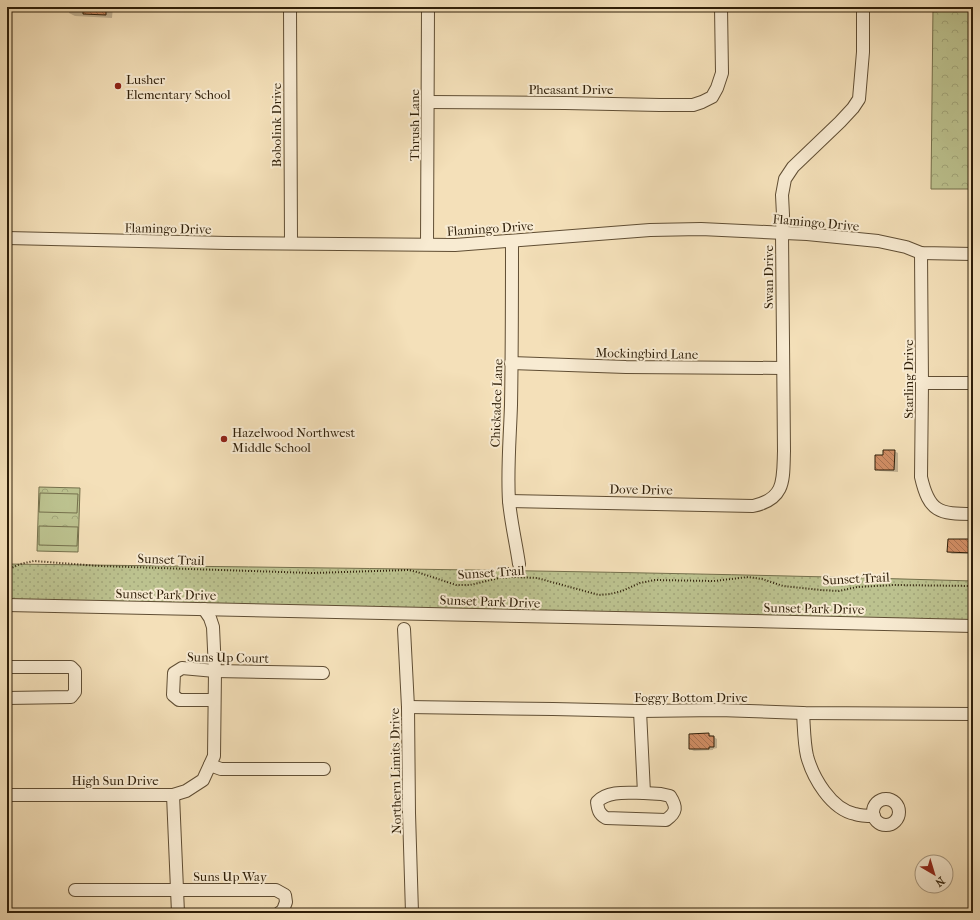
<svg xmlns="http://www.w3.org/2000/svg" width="980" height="920" viewBox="0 0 980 920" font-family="'IM FELL French Canon',serif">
	<defs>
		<pattern id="grass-dots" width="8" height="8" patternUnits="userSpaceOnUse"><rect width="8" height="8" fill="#bcc28f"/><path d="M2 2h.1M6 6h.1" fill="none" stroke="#a2a67a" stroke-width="1.8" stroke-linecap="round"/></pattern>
		<pattern id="forest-crowns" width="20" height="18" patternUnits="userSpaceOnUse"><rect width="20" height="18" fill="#bcc28f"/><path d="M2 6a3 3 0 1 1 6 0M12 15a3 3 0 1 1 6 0" fill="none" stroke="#a2a67a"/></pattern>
		<pattern id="building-back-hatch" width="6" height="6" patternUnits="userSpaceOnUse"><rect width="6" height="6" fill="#d18e65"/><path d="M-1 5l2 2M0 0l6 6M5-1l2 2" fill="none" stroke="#aa7351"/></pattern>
	</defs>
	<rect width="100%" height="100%" fill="#f4e0b9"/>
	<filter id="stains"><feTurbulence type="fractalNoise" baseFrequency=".005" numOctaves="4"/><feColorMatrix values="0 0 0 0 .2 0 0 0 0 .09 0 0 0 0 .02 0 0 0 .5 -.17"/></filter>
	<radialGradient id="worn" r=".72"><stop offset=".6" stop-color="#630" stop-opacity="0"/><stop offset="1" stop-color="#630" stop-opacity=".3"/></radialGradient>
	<path fill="url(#grass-dots)" stroke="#75704c" d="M7,564C329,568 651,571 973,581V621L7,600Z"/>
	<g fill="url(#forest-crowns)" stroke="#75704c">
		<path d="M933,7H973V189H931Z"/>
		<path d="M39,487L80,488L78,552L37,551Z"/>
	</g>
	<g fill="#bcc28f" stroke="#75704c">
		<path d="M40,493L78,494L77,513L39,512Z"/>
		<path d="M39,526L78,527L77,546L39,545Z"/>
	</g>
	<g fill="#0003">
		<path d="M69,7H113L112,18L75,16L69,13Z"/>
		<path d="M894,451L898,453V472L880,471L876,469Z"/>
		<path d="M973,540V554H952L948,552Z"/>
		<path d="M709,734L717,739V748L713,749V750L694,751L690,749V735Z"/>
	</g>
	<g fill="url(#building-back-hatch)" stroke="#2e1e08">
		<path d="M83,7H106V15L83,14Z"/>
		<path d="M883,450H895L894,470H875V455H883Z"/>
		<path d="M948,539H973V553L947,552Z"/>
		<path d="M709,733V736H714V747H709V749H689V734Z"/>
	</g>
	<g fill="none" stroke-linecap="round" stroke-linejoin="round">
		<defs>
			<g id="minor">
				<path d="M290,7L291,243"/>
				<path d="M428,102L565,103L660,105H693L702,102L712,97L717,88L722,73L721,7"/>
				<path d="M7,238L227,243L455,245L650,230L701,229L807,234L878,241L906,247L921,253L973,254"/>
				<path d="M512,241C512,296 512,350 511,405C510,437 507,469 509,501C511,523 516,543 519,564"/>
				<path d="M427,244L428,7"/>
				<path d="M921,253L922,383L921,477C929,512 939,514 973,514"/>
				<path d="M511,363L626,367L783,368"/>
				<path d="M922,383H973"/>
				<path d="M509,501L753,506C786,499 783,479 784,451L782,233L783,215L782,195L785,179L793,167L840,122L853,108L859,99L863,52V7"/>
				<path d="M7,605C329,611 651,619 973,626"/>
				<path d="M404,629L408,707L409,813L412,913"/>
				<path d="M7,667H71L75,671V692L71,697L7,698"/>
				<path d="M214,700H179L173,695L174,673L182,668L215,671L323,673"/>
				<path d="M408,707L553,709L640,711L719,710L803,713L973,714"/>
				<path d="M640,711L644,793"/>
				<path d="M803,713C804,727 804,743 807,756C813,778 831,809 855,814C861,816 868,816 874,816"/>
				<path d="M210,765L221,769H324"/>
				<path d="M644,793L661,794L670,796C677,807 677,812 666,820L606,818C599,814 598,810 597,802C608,790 629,793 644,793Z"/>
				<path d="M7,795H173L186,791L203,780L214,756L215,671L213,627L210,618L204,609"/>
				<path d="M173,795L178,913"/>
				<circle cx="886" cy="812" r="13"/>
				<path d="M75,890H276L285,895L286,902L283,910L279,913"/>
			</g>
		</defs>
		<use href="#minor" stroke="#604e34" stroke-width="14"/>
		<g stroke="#2e1e08" stroke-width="2" stroke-dasharray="1 2" stroke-linecap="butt">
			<path d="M508,567V577"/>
			<path d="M7,570L20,564L34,561L100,566L312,573L409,570L417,572L456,585H470L499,578L513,577L537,578L599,595L610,594L622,591L640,583L655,580L714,581L748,577L762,579L783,586L821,590L839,591L857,587L894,585L973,586"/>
		</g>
		<use href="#minor" stroke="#f8ebd2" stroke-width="12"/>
	</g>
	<g fill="#8f2418" stroke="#f8ebd2" stroke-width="1.5">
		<circle cx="118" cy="86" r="4"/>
		<circle cx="224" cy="439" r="4"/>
	</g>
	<g text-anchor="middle" stroke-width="4" stroke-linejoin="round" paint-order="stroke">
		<g font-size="13" fill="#2e1e08" stroke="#f8ebd2" text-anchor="start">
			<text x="126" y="84">Lusher<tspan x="126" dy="15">Elementary School</tspan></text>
			<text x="232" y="437">Hazelwood Northwest<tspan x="232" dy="15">Middle School</tspan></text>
		</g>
		<g font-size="13" fill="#2e1e08" stroke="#f8ebd2">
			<text x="571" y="94">Pheasant Drive</text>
			<text transform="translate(276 125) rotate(-90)" y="5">Bobolink Drive</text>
			<text transform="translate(414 125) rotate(-90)" y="5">Thrush Lane</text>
			<text transform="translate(816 222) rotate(5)" y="5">Flamingo Drive</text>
			<text transform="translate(168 228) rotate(1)" y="5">Flamingo Drive</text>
			<text transform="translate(490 228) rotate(-4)" y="5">Flamingo Drive</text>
			<text transform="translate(768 277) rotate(-90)" y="5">Swan Drive</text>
			<text transform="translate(647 353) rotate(1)" y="5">Mockingbird Lane</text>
			<text transform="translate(908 379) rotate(-90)" y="5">Starling Drive</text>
			<text transform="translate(496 403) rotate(-88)" y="5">Chickadee Lane</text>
			<text transform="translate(641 489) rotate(1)" y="5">Dove Drive</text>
			<text transform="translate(171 559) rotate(2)" y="5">Sunset Trail</text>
			<text transform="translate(491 572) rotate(-4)" y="5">Sunset Trail</text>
			<text transform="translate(856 578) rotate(-3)" y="5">Sunset Trail</text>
			<text transform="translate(166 594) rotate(1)" y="5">Sunset Park Drive</text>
			<text transform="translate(490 601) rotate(2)" y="5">Sunset Park Drive</text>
			<text transform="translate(814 608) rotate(1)" y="5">Sunset Park Drive</text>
			<text transform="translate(228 657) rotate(1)" y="5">Suns Up Court</text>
			<text x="691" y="702">Foggy Bottom Drive</text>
			<text transform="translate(395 771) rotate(-91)" y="5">Northern Limits Drive</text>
			<text x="115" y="785">High Sun Drive</text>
			<text x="230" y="881">Suns Up Way</text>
		</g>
	</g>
	<rect width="980" height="920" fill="none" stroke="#f4e0b9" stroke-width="24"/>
	<rect x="8" y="8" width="964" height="904" fill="none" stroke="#2e1e08" stroke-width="2"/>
	<rect x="12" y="12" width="956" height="896" fill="none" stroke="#2e1e08"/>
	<g transform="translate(934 874) rotate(142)"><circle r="19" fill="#f8ebd2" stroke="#a79981"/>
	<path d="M0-3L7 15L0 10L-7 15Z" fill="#8f2418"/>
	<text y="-6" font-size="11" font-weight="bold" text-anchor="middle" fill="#2e1e08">N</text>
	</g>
	<rect width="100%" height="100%" filter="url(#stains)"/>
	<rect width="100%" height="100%" fill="url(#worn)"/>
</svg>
